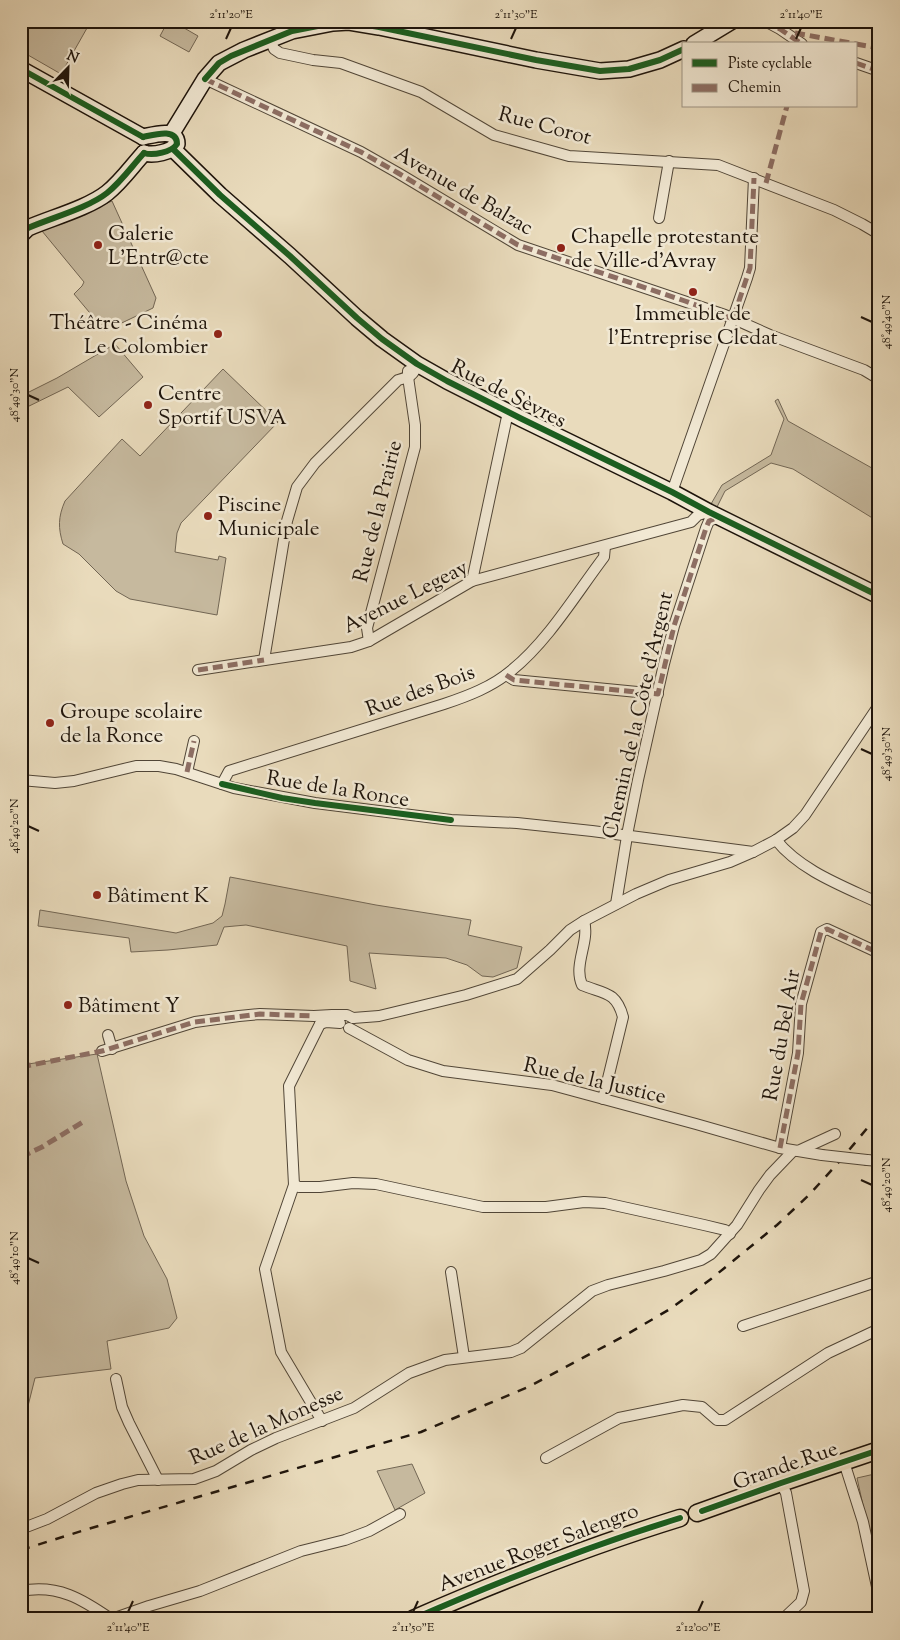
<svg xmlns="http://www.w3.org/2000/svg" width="900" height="1640" viewBox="0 0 900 1640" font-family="'Sorts Mill Goudy',serif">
	<rect width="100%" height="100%" fill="#e9dbbc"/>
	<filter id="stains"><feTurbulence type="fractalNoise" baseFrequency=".004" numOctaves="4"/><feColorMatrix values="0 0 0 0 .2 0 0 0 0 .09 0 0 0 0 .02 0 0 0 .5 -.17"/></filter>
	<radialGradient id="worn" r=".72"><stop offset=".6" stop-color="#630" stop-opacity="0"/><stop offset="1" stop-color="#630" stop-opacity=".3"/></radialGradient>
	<g fill="#c6b99e" stroke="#726654">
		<path d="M21,21H91L61,74L21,51V44L28,33L21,29Z"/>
		<path d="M168,21H172L198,36L189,52L160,36Z"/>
		<path d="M112,201L156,298L153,308L105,331L74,294L82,286L84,282L42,231Z"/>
		<path d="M115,344L143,377L99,417L68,387L21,410V396L57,378Z"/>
		<path d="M223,369L278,422L181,523L177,533L175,552L218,560L219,556L226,558L217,615L130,599L116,591L79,554L63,544C58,528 58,517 65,501L122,439L140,456Z"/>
		<path d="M778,399L788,421L879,472V520L874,519L793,469L771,463L725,491L717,507L711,504L722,485L771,455L784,419L775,401Z"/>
		<path d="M230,877L376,905L471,920L468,935L522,947L517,968L493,977L482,976L467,965L446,958L369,953L376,989L350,981L347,946L246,925L224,927L217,945L168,950L131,952L129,938L38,926L40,910L176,933L213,923L222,916L225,904Z"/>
		<path d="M97,1054L126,1181L144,1236L167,1279L177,1318L169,1328L107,1341L111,1369L35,1378L21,1434V1065Z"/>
		<path d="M412,1464L425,1493L395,1510L377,1471Z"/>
		<path d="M879,1473V1578L857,1478Z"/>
	</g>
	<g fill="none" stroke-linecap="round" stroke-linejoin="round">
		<defs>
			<g id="minor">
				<path d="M765,21L780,29L802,44"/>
				<path d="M270,39L274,49L280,53L313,60L341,63L421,92L494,135L569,156L718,165L834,210L862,224L879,234"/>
				<path d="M856,63L879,71"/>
				<path d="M205,79L361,152L398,173L518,245L725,315L770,335L864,370L879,379"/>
				<path d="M659,218L669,161"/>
				<path d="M672,492L747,278L750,268L754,178"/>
				<path d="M472,581L508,412"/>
				<path d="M369,641L367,628L415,447V425L408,377V371"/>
				<path d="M264,660L287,521L297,487L315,463L398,380C409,377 414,376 417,364"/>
				<path d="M198,670L351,647L369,641L472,581L691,522L698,515L709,512L714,519L709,521L706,528L674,626L664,664L638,780L628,830L616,904"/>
				<path d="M506,675L514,680L658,694"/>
				<path d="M187,772L194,741"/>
				<path d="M21,780L55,783L74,781L136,766H159L176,769L234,788L315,803L451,820L517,823L592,831L753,852"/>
				<path d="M222,784L229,771L444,704C468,696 492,687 512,670C548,641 576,594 604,557L605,546"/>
				<path d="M776,840C801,871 843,886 879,903"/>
				<path d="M584,921C590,942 573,964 582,985C604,994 616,991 623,1017L603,1099"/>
				<path d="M353,1018L379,1016L466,995L517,979L550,950L570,930L584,921L636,894L669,880L730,862L753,852L776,840L793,828L805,815L879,705"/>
				<path d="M320,1024L289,1086L294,1185L265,1269L281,1352L322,1421"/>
				<path d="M320,1024L326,1022L340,1023"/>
				<path d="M349,1028L408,1060L443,1071L552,1085L696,1124L780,1148L798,1151L835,1134"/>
				<path d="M108,1035L112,1049"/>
				<path d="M102,1051L195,1022L239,1016L260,1014L314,1016L332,1015H347L353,1018"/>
				<path d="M780,1148L798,1053L801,1004L821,932L827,929L879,953"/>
				<path d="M798,1151L822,1155"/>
				<path d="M867,1160L879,1161"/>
				<path d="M294,1185L299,1187H320L353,1183L376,1184L483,1207H546L584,1202L605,1203L704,1225L725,1230L730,1234"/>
				<path d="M451,1272L464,1357"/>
				<path d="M743,1326L879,1281"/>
				<path d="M116,1379L122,1407L129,1423L158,1480"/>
				<path d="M546,1458L619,1418L683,1405L702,1407L717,1420H725L828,1353L879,1329"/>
				<path d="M844,1462L863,1522L879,1596"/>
				<path d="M781,1483L786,1493L804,1591L801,1602L783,1619"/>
				<path d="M21,1529L47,1519L96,1493L122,1484L138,1480L194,1479L216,1471L251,1450L276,1438L354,1408L409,1373L445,1360L511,1352L521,1348L592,1291L608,1285L664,1271L701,1260L711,1254L737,1225L759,1190L770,1175L793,1151"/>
				<path d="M21,1591C58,1584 82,1599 111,1619"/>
				<path d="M112,1619L149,1606L200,1591L301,1551L345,1540L369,1531L400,1514"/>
			</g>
			<g id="secondary">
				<path d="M694,44L732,21"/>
				<path d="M21,69L143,137"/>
				<path d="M172,133L205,79L219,63L244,50L292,31L333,23L349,22L379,27L536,60L600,71L629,69L660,60L684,49"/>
				<path d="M143,137C153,135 177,127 177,144C172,152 153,156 144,153"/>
				<path d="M173,149L220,195L290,256L357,318L382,339L417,364L447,381L522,419L672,492L709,512L879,596"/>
				<path d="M21,235L28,228C51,218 88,208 107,193C121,182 132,166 144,153"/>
			</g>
			<g id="primary">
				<path d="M697,1513L781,1483L879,1450"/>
				<path d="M413,1619C500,1581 589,1546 680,1518"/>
			</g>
		</defs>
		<use href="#minor" stroke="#514637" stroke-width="12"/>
		<use href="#secondary" stroke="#1e140b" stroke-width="18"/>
		<use href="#primary" stroke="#1e140b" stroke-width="19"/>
		<use href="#minor" stroke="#f1e8d3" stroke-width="10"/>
		<use href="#secondary" stroke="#f1e8d3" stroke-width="15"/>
		<use href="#primary" stroke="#e9dbbc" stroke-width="16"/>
		<path stroke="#1e140b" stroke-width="2.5" stroke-dasharray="9 9" stroke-linecap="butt" d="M21,1550L88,1529L421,1432L528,1387L624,1336L670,1309L711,1279L777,1225L809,1195L839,1162L879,1114"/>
		<defs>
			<path id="minor-bridge" d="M822,1155L867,1160"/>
		</defs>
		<use href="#minor-bridge" stroke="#514637" stroke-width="12" stroke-linecap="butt"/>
		<use href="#minor-bridge" stroke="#f1e8d3" stroke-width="10"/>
		<g stroke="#8d6e63" stroke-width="5" stroke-dasharray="10 5" stroke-linecap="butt">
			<path d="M765,21L780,29L802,44"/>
			<path d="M795,33L856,44"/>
			<path d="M856,44L879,48"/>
			<path d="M856,63L879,71"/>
			<path d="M205,79L361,152L398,173L518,245L685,301L733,319L750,268L754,178"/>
			<path d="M766,183L787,106"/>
			<path d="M198,670L264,660"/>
			<path d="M506,675L514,680L658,694L674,626L706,528L709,521L714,519L711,514"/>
			<path d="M187,772L194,741"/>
			<path d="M21,1067L102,1051L195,1022L260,1014L314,1016"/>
			<path d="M780,1148L798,1053L801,1004L821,932L827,929L879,953"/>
			<path d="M21,1157L42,1147L86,1120"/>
		</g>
		<defs>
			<g id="cycleway">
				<path d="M21,69L143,137"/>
				<path d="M205,79L219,63L231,56L292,31L333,23L349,22L379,27L536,60L600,71L629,69L660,60L684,49"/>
				<path d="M143,137C153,135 177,127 177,144C172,152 153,156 144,153"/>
				<path d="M173,149L220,195L290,256L357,318L382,339L417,364L447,381L522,419L672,492L709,512L879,596"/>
				<path d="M21,235L28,228C51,218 88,208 107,193C121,182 132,166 144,153"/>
				<path d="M222,784L282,798L315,803L451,820"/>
				<path d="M702,1511L781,1483L879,1450"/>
				<path d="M413,1619C500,1581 589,1546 680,1518"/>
			</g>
		</defs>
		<use href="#cycleway" stroke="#f1e8d3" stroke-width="9"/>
		<use href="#cycleway" stroke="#1b5e20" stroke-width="6"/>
	</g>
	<path fill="none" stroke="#1e140b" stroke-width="2" d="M226,39L231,28M511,39L516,28M796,39L801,28M861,317L872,322M28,395L39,400M861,749L872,754M28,826L39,831M861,1180L872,1185M28,1258L39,1263M128,1612L133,1601M413,1612L418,1601M698,1612L703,1601"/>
	<g fill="#8f2418" stroke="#f1e8d3" stroke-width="2">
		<circle cx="98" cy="245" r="5"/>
		<circle cx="561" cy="248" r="5"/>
		<circle cx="693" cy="292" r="5"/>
		<circle cx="218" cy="334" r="5"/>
		<circle cx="148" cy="405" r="5"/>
		<circle cx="208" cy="516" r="5"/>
		<circle cx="50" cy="723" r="5"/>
		<circle cx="97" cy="895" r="5"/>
		<circle cx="68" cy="1005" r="5"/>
	</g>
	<g text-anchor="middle" stroke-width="5" stroke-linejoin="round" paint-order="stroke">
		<g font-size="21" fill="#1e140b" stroke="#f1e8d3">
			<text transform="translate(545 125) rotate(15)" y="7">Rue Corot</text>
			<text transform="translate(464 190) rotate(30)" y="7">Avenue de Balzac</text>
			<text transform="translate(509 393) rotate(27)" y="7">Rue de Sèvres</text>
			<text transform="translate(377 511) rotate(-76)" y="7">Rue de la Prairie</text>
			<text transform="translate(405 596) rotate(-27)" y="7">Avenue Legeay</text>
			<text transform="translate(420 690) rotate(-20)" y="7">Rue des Bois</text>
			<text transform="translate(637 715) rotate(-77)" y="7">Chemin de la Côte d'Argent</text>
			<text transform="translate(338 788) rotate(9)" y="7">Rue de la Ronce</text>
			<text transform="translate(781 1035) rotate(-80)" y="7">Rue du Bel Air</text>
			<text transform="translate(595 1080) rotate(13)" y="7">Rue de la Justice</text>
			<text transform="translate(266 1425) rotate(-24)" y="7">Rue de la Monesse</text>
			<text transform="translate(785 1465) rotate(-19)" y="7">Grande Rue</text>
			<text transform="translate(538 1547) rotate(-21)" y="7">Avenue Roger Salengro</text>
		</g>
		<g font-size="21" fill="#1e140b" stroke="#f1e8d3" text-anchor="start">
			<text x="108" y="240">Galerie<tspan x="108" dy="24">L'Entr@cte</tspan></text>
			<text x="571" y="243">Chapelle protestante<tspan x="571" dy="24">de Ville-d'Avray</tspan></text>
			<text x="693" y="320" text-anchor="middle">Immeuble de<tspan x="693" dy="24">l'Entreprise Cledat</tspan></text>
			<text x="208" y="329" text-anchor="end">Théâtre - Cinéma<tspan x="208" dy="24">Le Colombier</tspan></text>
			<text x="158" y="400">Centre<tspan x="158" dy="24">Sportif USVA</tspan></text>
			<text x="218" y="511">Piscine<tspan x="218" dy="24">Municipale</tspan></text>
			<text x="60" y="718">Groupe scolaire<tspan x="60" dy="24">de la Ronce</tspan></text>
			<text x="107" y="902">Bâtiment K</text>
			<text x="78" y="1012">Bâtiment Y</text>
		</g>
	</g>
	<rect width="900" height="1640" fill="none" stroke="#e9dbbc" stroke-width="55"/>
	<rect x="682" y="42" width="175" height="65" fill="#f1e8d3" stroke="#9d9383"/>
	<rect x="692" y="59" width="25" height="8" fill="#1b5e20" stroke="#9d9383"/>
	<text x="728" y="68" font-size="15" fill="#1e140b">Piste cyclable</text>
	<rect x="692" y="84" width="25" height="8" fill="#8d6e63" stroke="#9d9383"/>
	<text x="728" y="92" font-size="15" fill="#1e140b">Chemin</text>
	<g transform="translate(68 68) rotate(23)" stroke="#f1e8d3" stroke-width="4" paint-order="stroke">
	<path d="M0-4L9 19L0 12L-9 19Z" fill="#1e140b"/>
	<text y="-8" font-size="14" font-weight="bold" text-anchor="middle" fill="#1e140b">N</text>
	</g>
	<rect x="28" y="28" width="844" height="1584" fill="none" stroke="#1e140b" stroke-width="2"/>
	<g font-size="12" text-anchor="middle" fill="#1e140b">
		<text x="231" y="18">2°11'20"E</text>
		<text x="516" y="18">2°11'30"E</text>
		<text x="801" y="18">2°11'40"E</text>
		<text transform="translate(886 322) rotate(-90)" y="4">48°49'40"N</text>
		<text transform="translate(14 395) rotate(-90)" y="4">48°49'30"N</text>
		<text transform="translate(886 754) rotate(-90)" y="4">48°49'30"N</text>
		<text transform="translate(14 826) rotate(-90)" y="4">48°49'20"N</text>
		<text transform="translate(886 1185) rotate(-90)" y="4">48°49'20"N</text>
		<text transform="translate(14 1258) rotate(-90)" y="4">48°49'10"N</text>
		<text x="128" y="1631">2°11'40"E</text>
		<text x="413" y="1631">2°11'50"E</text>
		<text x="698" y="1631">2°12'00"E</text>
	</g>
	<rect width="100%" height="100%" filter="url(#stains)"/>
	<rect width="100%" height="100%" fill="url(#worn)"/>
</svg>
